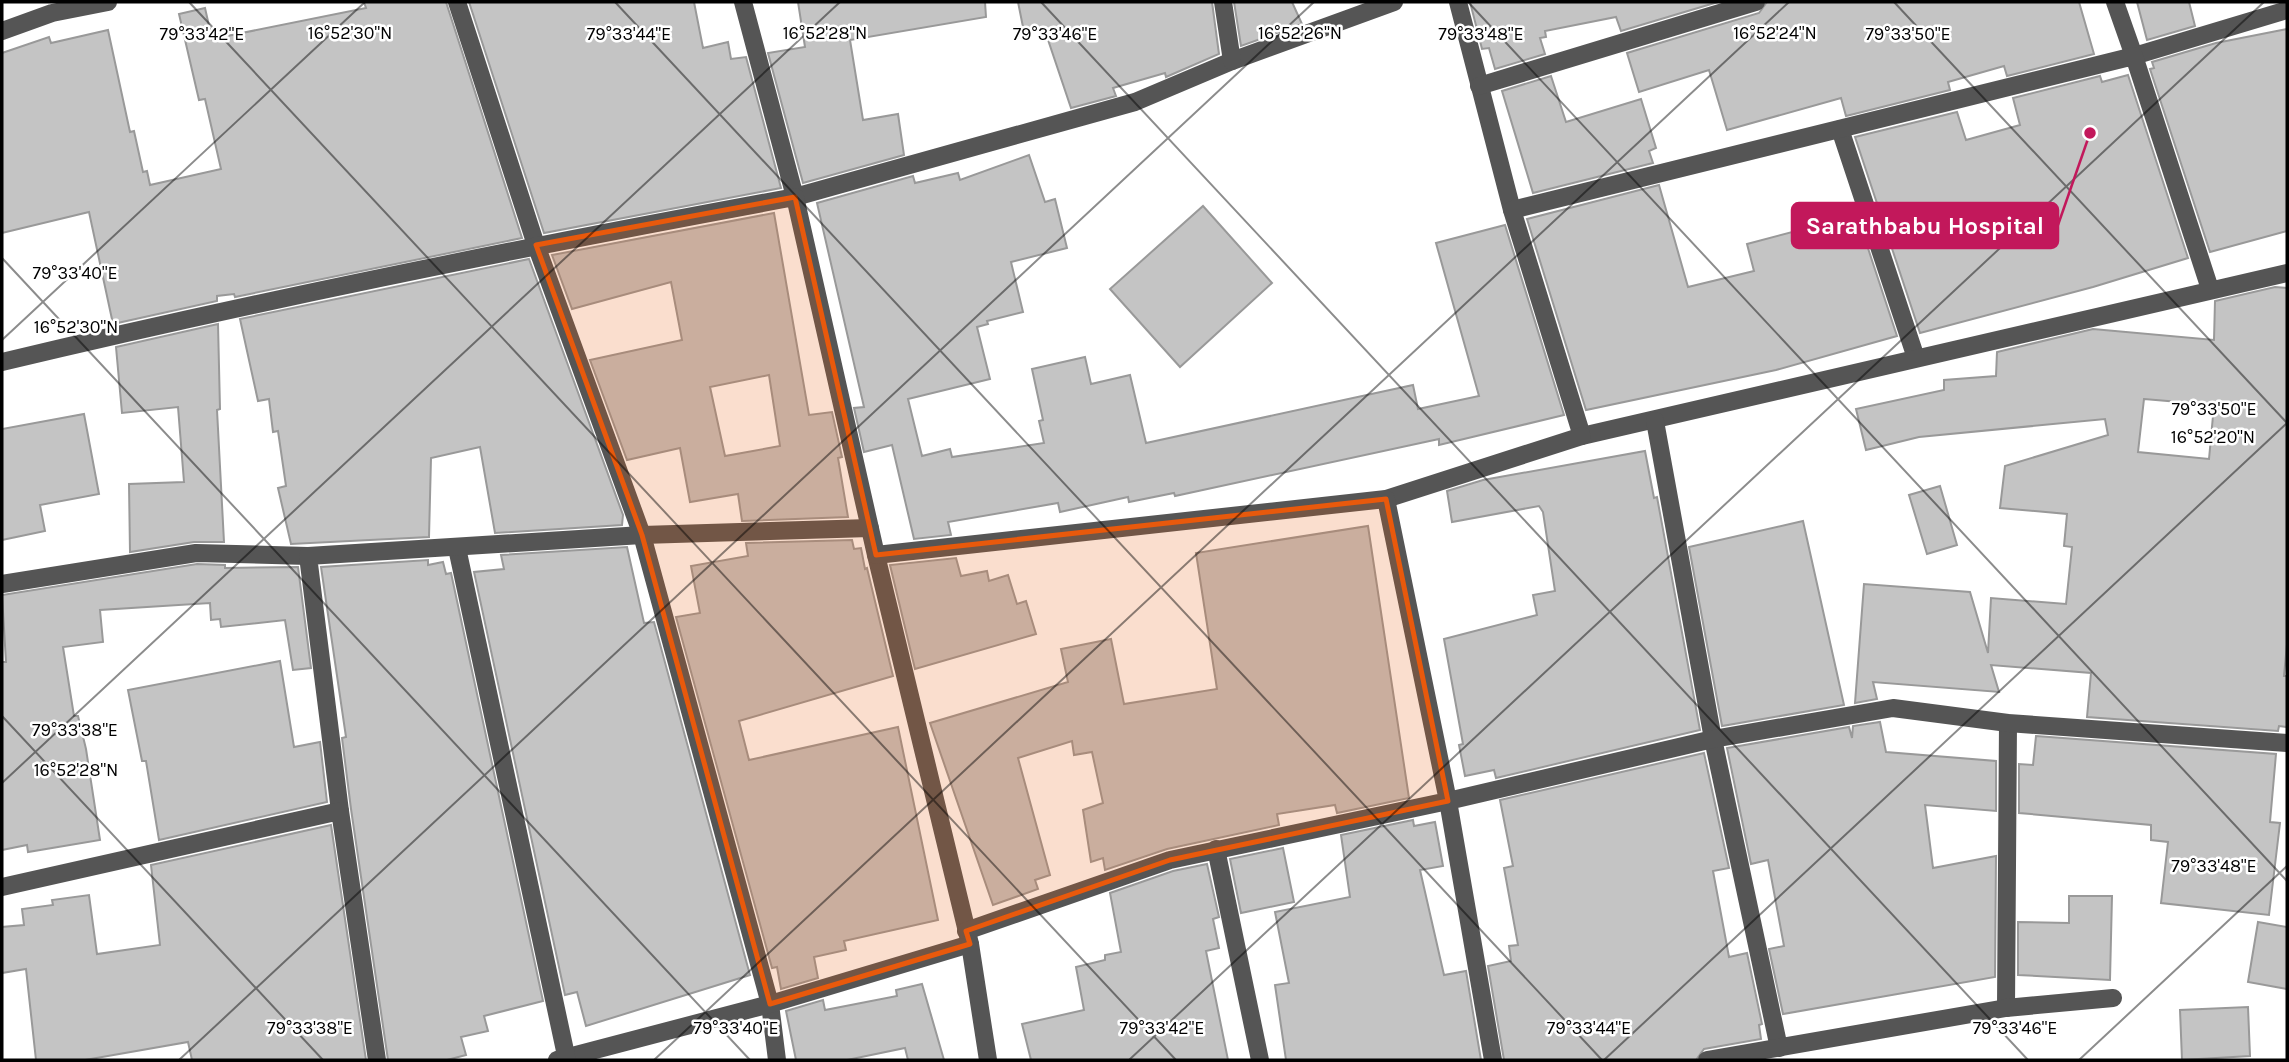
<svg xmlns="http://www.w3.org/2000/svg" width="2289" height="1062" viewBox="0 0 2289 1062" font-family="Karla,sans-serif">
	<rect width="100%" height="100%" fill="#fff"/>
	<g fill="#c4c4c4" stroke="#999" stroke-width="2" fill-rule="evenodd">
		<path d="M364,2H446L522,238L235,297L234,294L217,296V301L113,324L89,212L2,233V53L49,37L51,43L108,30L130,132L134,131L143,172L147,171L150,185L221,169L205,99L199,100L179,14L205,8L212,39L366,8Z"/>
		<path d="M469,2H694L703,48L728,42L731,59L746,57L781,188L544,233Z"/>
		<path d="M798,2H985L986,17L850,40L863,120L898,114L904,155L803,183L768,53L805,47Z"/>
		<path d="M1018,2H1212L1219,54L1166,77L1165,73L1113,88L1116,96L1071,108L1044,28L1024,32Z"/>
		<path d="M1234,2H1292L1302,24L1241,46Z"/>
		<path d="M1470,2H1718L1621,31L1616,17L1545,31L1546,37L1540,38L1545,54L1495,69L1489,48L1482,49Z"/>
		<path d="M1767,2H2079L2094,54L2007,76L2004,66L1948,82L1950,90L1846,116L1841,98L1727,130L1709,70L1639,92L1627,53L1759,13Z"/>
		<path d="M2137,2H2189L2195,26L2147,40Z"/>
		<path d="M2287,29V231L2210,252L2150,69L2154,68L2152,62L2216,43Z"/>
		<path d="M2128,75L2188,258L2093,287L1920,333L1855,137L1957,112L1966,140L2020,125L2013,98L2100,76L2102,82Z"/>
		<path d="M1551,76L1566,122L1641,99L1656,148L1649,151L1653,163L1533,193L1502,91Z"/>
		<path d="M1029,155L1045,202L1055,199L1067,248L1011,262L1023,312L987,321L988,324L977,327L990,379L908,399L922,456L950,449L952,457L1044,443L1039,421L1043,420L1032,369L1085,357L1091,384L1130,375L1146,443L1413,385L1418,409L1479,396L1436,243L1505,225L1564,415L1439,445V439L1175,496L1174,493L1129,502L1128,497L1060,512L1058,503L948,522L951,535L914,539L892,445L864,452L854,408L864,407L817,203L913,176L915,183L958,173L960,180Z"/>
		<path d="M1659,185L1688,287L1754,271L1747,244L1857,215L1897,336L1776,370L1586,410L1527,219Z"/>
		<path d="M1203,206L1272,283L1180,367L1110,289Z"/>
		<path d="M774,213L809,415L832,412L842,457L838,458L848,517L742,521L738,494L690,502L680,448L627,460L590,360L682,340L671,282L572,309L552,255ZM769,375L780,446L725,456L710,387Z"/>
		<path d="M529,259L623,515L622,525L495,533L480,447L431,458L429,537L291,544L278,488L286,486L278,431L273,432L269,399L258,401L240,319Z"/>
		<path d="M2275,287L2287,288V644L2284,676H2287V727L2279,726L2278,731L2087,717L2091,673L1991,665L1999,692L1873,682L1877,699L1855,703L1864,584L1970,592L1988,653L1991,598L2066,604L2072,547L2064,546L2067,514L2000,508L2005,466L2108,435L2105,419L1919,437L1866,450L1856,409L1944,390V380L1996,376L1997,352L2093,329L2214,340L2215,301ZM2144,399L2214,405L2209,459L2138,452Z"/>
		<path d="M218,324L220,409L217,410L224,542H194L130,552L129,484L184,482L178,407L122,413L116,347Z"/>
		<path d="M84,414L99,494L40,505L45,531L2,540V429Z"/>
		<path d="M1645,451L1654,498L1657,497L1700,730L1496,778L1494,770L1465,776L1459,745L1463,744L1444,639L1537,615L1533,595L1555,591L1543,512L1539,506L1452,522L1447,491L1483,480Z"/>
		<path d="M1940,486L1957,545L1927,554L1909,495Z"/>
		<path d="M1803,521L1844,705L1722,726L1689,547Z"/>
		<path d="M1368,526L1409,798L1337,813L1335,805L1277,814L1279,825L1167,849L1105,870L1103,858L1091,862L1083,810L1103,803L1092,752L1074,755L1072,741L1018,758L1050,875L1035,880L1038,889L993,905L930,723L1068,682L1061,649L1111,639L1124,704L1217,689L1196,553Z"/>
		<path d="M852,540L854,549L861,548L865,569L867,568L893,676L739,721L749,760L898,727L938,920L844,941L846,950L814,957L818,978L781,989L777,967L772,968L676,617L700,613L691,566L748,556L746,543Z"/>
		<path d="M627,547L644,623L654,622L750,975L586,1026L577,992L565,995L474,572L504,569L501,555Z"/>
		<path d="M956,558L961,576L987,571L989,581L1008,575L1017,604L1026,601L1036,634L915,669L890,565Z"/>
		<path d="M428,560V565L443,562L446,574L451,573L543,1001L484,1016L488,1031L461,1037L466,1055L447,1060H388L351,809L342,738L346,737L321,567Z"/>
		<path d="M197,564L225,565V568L298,567L311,668L293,670L285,620L221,627L220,619L211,620L210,603L100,610L103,642L63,647L74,716H78L86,749L100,840L28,852L27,845L2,850V662H6L2,595Z"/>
		<path d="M280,661L294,747L320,742L327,802L159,840L146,761H142L128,690Z"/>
		<path d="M1880,722L1886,752L1996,761V811L1925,805L1933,868L1996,856L1995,977L1783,1014L1769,949L1784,946L1768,860L1751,864L1727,748L1849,727L1852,738L1853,726Z"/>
		<path d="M2036,736L2276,754L2270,822L2280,823L2269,915L2161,903L2168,842L2151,840V825L2019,813V764L2033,765Z"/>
		<path d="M1704,753L1729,868L1713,871L1729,957L1747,953L1762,1024L1759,1025L1761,1039L1704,1049L1696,1060H1504L1488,966L1511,961L1509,946L1518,945L1504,868L1513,866L1500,800Z"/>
		<path d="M1413,820L1414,826L1435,822L1443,866L1420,870L1444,975L1466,971L1481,1060H1286L1275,985L1289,983L1275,912L1350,897L1341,835Z"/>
		<path d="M331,825L366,1060H192L188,1042L85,1060H36L26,969L2,973V927L24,925L22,909L53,905L52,900L89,895L97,954L160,945L151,865Z"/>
		<path d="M1283,848L1294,902L1241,913L1230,859Z"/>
		<path d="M1207,864L1219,917L1213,919L1219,948L1206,951L1228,1060H1031L1022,1024L1084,1010L1076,967L1105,960V955L1121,952L1110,893L1173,871Z"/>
		<path d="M2069,896H2112L2110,980L2018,975V922L2069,923Z"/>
		<path d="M2258,922L2287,927V989L2248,982Z"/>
		<path d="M922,984L944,1060H908L905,1048L847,1060H796L786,1011L823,1000L825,1010L897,996L896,990Z"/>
		<path d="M2248,1007L2250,1056L2182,1060L2180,1010Z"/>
	</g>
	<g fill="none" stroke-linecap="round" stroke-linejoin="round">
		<g stroke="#555" stroke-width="18">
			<path d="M457,2L536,245L642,535L770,1004L777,1060"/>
			<path d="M743,2L795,197L1135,102L1232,61L1394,2"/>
			<path d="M1223,2L1232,61"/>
			<path d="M1458,2L1512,210"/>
			<path d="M2115,2L2134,56L2287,10"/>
			<path d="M2,31L52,13L108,2"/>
			<path d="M1479,86L1756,2"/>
			<path d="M1840,129L1916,358"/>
			<path d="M2210,289L2134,56L1512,210L1582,436L2287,273"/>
			<path d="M2,362C265,299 529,246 795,197L876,555L970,944L770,1004L557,1060"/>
			<path d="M1655,421L1713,739L1779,1048"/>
			<path d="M457,548L567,1060"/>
			<path d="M876,555L1386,499L1582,436"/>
			<path d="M2,584L196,553L308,556"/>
			<path d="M340,811L308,556L642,535L870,528"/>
			<path d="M1216,849L1260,1060"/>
			<path d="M2,887L340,811L377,1060"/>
			<path d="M966,931L1170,860L1448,801L1386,499"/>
			<path d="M970,944L988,1060"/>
			<path d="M2006,1008L2008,723"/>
			<path d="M1493,1060L1448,801L1713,739L1893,708L2008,723L2287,743"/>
			<path d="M1707,1060L2006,1008L2113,998"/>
		</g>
	</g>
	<path fill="#e8590c" fill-opacity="0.2" stroke="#e8590c" stroke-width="5" stroke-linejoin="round" d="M795,197L876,555L1386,499L1448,801L1170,860L966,931L970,944L770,1004L642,535L536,245Z"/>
	<path fill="none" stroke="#000" stroke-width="2" stroke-opacity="0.45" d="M189,2L1176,1060M615,2L1602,1060M1041,2L2028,1060M1468,2L2287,881M1894,2L2287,423M2,258L750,1060M2,340L365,2M2,716L323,1060M2,783L840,2M179,1060L1314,2M654,1060L1789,2M1129,1060L2264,2M1604,1060L2287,423M2079,1060L2287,866"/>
	<g font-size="18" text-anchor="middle" fill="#000" stroke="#fff" stroke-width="5" stroke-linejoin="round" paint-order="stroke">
		<text x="350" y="39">16°52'30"N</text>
		<text x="825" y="39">16°52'28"N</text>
		<text x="1300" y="39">16°52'26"N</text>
		<text x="1775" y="39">16°52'24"N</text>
		<text x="202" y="40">79°33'42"E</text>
		<text x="629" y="40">79°33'44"E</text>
		<text x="1055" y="40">79°33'46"E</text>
		<text x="1481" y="40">79°33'48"E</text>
		<text x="1908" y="40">79°33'50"E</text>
		<text x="75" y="279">79°33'40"E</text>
		<text x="76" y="333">16°52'30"N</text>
		<text x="2214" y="415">79°33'50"E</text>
		<text x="2213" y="443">16°52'20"N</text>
		<text x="75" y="736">79°33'38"E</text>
		<text x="76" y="776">16°52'28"N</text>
		<text x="2214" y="872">79°33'48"E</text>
		<text x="310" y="1034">79°33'38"E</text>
		<text x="736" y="1034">79°33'40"E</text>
		<text x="1162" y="1034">79°33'42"E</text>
		<text x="1589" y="1034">79°33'44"E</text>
		<text x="2015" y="1034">79°33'46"E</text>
	</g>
	<path fill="none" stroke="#c2185b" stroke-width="2.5" d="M2090 133L2058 225"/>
	<circle fill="#c2185b" stroke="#fff" stroke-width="2.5" cx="2090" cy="133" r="7"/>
	<rect fill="#c2185b" stroke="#c2185b" stroke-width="2.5" x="1792" y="203" width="266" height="45" rx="7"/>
	<g font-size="24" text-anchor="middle" font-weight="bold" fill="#fff">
		<text x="1925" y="234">Sarathbabu Hospital</text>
	</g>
	<rect width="2289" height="1062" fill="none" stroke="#000000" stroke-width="7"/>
</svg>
